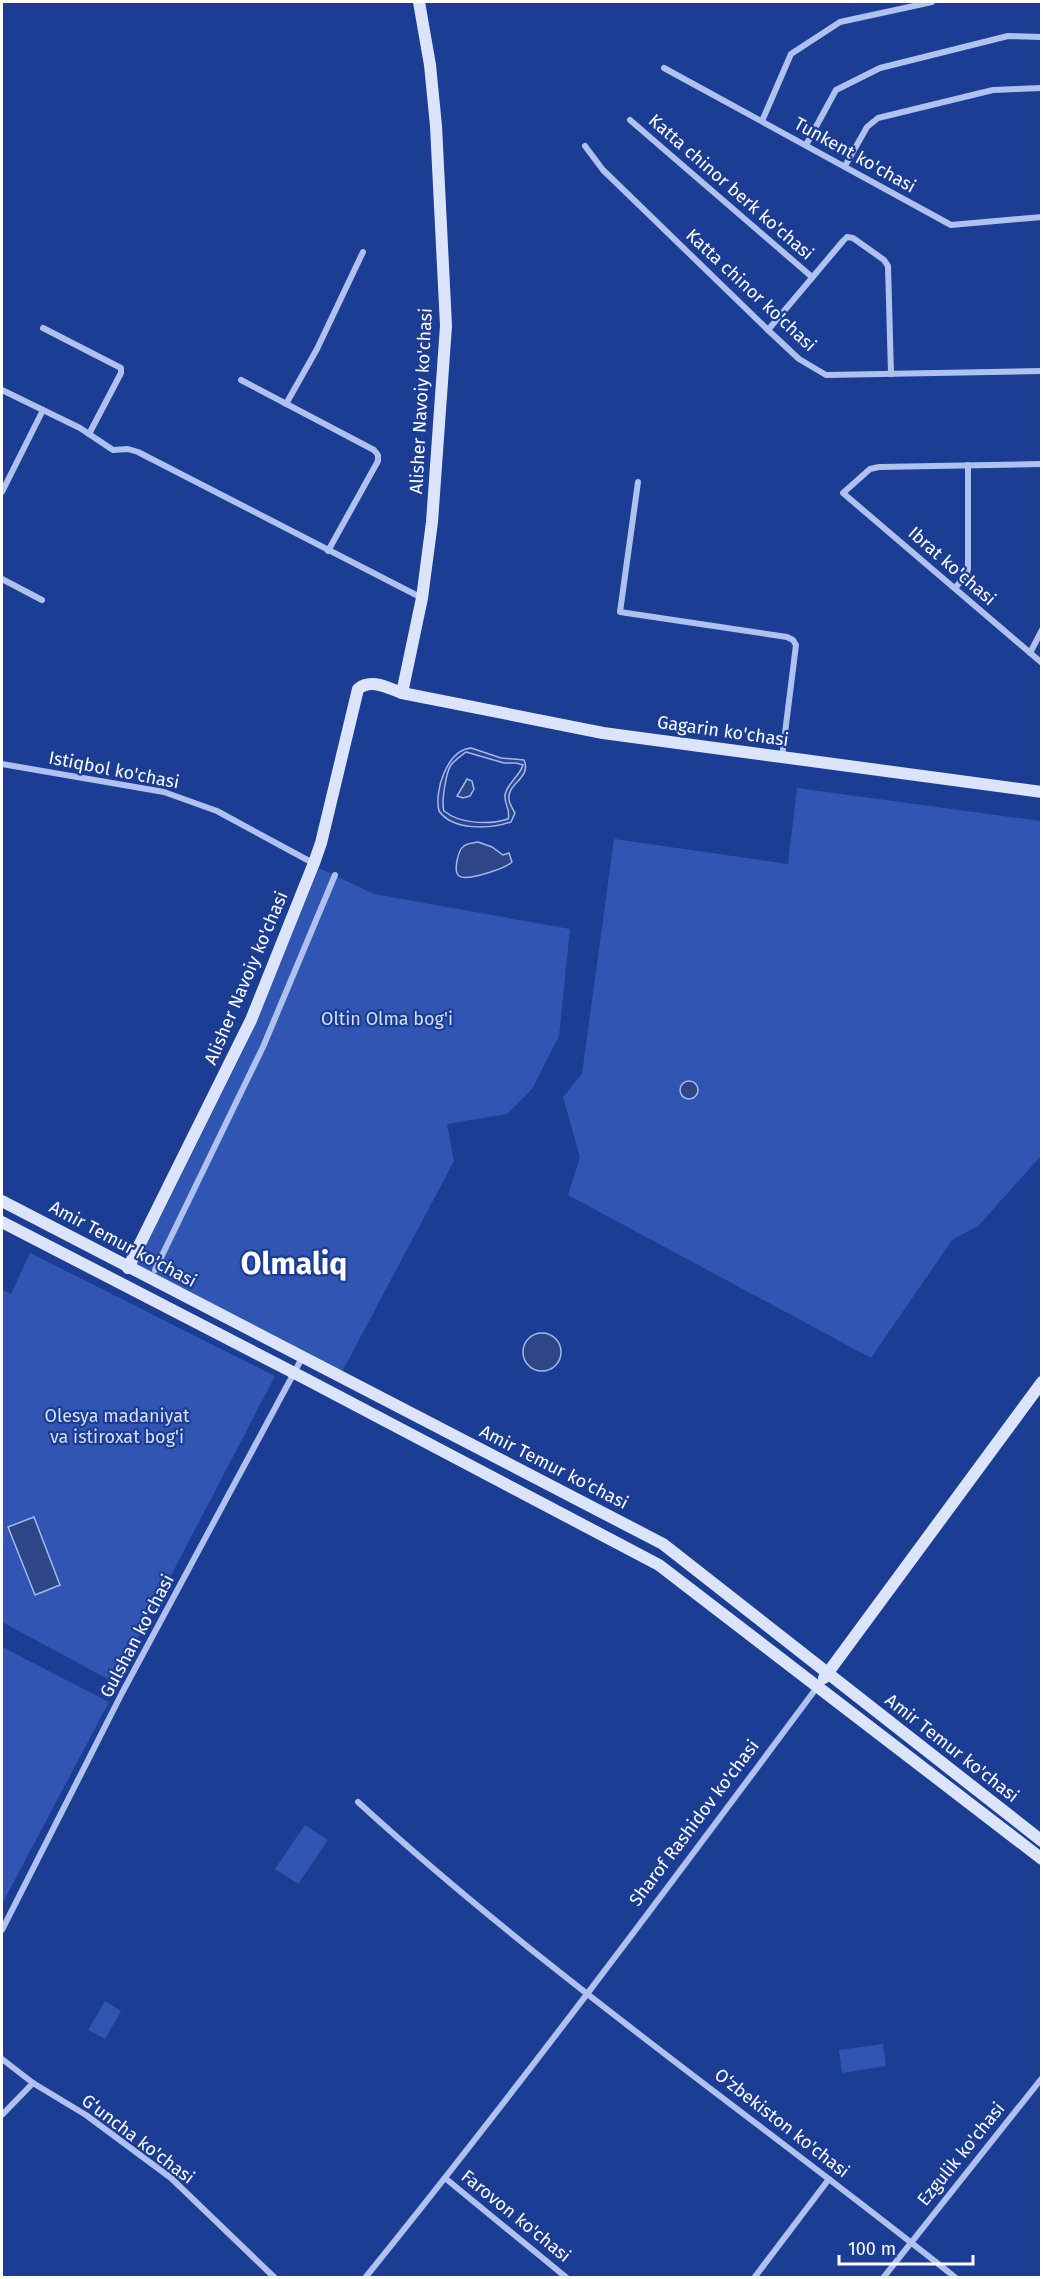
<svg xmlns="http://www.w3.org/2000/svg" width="1043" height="2279" viewBox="0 0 1043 2279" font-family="'Fira Sans',sans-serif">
	<rect width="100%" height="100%" fill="#1c3d94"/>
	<g fill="#3055b2">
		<path d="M797,788L1041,821V1156L978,1226L952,1240L871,1358L568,1195L580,1157L563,1097L582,1074L614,839L788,864Z"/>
		<path d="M319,868L374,894L570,929L559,1036L532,1089L507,1114L447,1124L454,1161L342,1372L136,1266L249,1039Z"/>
		<path d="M30,1253L275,1376L115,1683L2,1622V1290L11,1294Z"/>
		<path d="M2,1647L109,1702L2,1904Z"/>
		<path d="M305,1825L328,1840L298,1884L275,1869Z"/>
		<path d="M105,2001L121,2011L105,2039L88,2030Z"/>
		<path d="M883,2044L886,2066L842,2073L839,2050Z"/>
	</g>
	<g fill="#2e4687" stroke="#a1b9f1" stroke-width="1.5" fill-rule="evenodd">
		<path d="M471,748L501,758L524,760C532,778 507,783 509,799C509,804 513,809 515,813L511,822C490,829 453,831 439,811C434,791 447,750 471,748ZM466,752L504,763H516L523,765C520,776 507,783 505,795C504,804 511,810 508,819C489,825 460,824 444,811C441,803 446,772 451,765C455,760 462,755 466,752Z"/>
		<path d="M467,779L472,781L474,789L470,796L463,798L457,796Z"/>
		<path d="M478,842L492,847L503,855L509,853L512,862C506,868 466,882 459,876C453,871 458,850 464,846C467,843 474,843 478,842Z"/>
		<circle cx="689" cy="1090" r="9"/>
		<circle cx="542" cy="1352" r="19"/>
		<path d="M34,1517L60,1585L35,1595L8,1527Z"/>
	</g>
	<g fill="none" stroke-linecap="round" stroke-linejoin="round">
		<g stroke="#aec1ef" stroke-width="6">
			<path d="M664,68L951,225L1042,217"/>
			<path d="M630,120L812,277"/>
			<path d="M762,121L791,54L840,22L932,2"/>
			<path d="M806,145L836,90L880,68L1008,36L1042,37"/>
			<path d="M585,146L603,170L768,330L799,359L826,375L1042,371"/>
			<path d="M845,166L867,127L878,118L993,90L1042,88"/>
			<path d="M43,328L121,368V373L89,434"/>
			<path d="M768,330L843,241L847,237L853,238L884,260L888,266L891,374"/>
			<path d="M241,380L374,450L378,455V461L328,551"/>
			<path d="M2,390L80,428L113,450L128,449L138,452L422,598"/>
			<path d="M286,404L317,349L363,252"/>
			<path d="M1042,464L879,467L870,469L843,493L1042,663"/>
			<path d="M638,482L620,612L787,637L793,640L796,645L782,757"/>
			<path d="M2,492L43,410"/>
			<path d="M2,579L42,600"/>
			<path d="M955,588L967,574L968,568V465"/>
			<path d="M1030,653L1042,630"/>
			<path d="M2,764L164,792L217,811L313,863"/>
			<path d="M155,1270L263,1047L335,875"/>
			<path d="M358,1802C546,1974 757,2119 956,2278"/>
			<path d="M2,1930L122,1693L302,1358"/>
			<path d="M2,2059L33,2083L86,2115L171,2178L275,2278"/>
			<path d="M2,2115L33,2083"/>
			<path d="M445,2178L567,2278"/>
			<path d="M365,2278C521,2085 669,1886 818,1686"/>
			<path d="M754,2278L829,2179"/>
			<path d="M883,2278L1042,2078"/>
		</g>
		<g stroke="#dbe4fb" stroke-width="12">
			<path d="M402,693L422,598L432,522L446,326L436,126L430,65L419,2"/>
			<path d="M2,1201L663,1544L1042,1841"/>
			<path d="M2,1222L304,1378L659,1565L1042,1859"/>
			<path d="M128,1268L251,1020L314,863L321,843L358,689C371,678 388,688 402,693L603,733L1042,792"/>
			<path d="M824,1678L1042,1382"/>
		</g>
	</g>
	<g text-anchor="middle" stroke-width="4.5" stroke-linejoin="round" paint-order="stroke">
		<g font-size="18" fill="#fff" stroke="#1c3d94">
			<text transform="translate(855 155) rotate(29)" y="6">Tunkent ko'chasi</text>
			<text transform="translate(731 187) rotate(41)" y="6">Katta chinor berk ko'chasi</text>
			<text transform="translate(751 290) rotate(43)" y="6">Katta chinor ko'chasi</text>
			<text transform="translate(421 401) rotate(-87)" y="6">Alisher Navoiy ko'chasi</text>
			<text transform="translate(952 566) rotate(41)" y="6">Ibrat ko'chasi</text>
			<text transform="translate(723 731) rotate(8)" y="6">Gagarin ko'chasi</text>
			<text transform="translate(114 770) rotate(11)" y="6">Istiqbol ko'chasi</text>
			<text transform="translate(246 978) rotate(-67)" y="6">Alisher Navoiy ko'chasi</text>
			<text transform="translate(123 1244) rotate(28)" y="6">Amir Temur ko'chasi</text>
			<text transform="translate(554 1467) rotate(27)" y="6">Amir Temur ko'chasi</text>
			<text transform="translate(137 1636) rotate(-62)" y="6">Gulshan ko'chasi</text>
			<text transform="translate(952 1748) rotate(38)" y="6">Amir Temur ko'chasi</text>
			<text transform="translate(694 1823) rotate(-53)" y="6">Sharof Rashidov ko'chasi</text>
			<text transform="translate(782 2123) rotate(38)" y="6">O‘zbekiston ko'chasi</text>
			<text transform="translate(138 2139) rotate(37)" y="6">G‘uncha ko'chasi</text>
			<text transform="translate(961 2154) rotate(-51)" y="6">Ezgulik ko'chasi</text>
			<text transform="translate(516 2216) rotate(39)" y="6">Farovon ko'chasi</text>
		</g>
		<g font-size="18" fill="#d4dffa" stroke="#1c3d94">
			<text x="387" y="1025">Oltin Olma bog'i</text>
			<text x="117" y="1422">Olesya madaniyat<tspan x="117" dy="21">va istiroxat bog'i</tspan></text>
		</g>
		<g font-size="30" font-weight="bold" fill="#fff" stroke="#1c3d94">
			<text x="294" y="1274">Olmaliq</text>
		</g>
	</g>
	<rect width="1043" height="2279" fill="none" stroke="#ffffff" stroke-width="6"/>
	<path d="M839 2255v9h134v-9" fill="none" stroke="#ffffff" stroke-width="3"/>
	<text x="848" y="2255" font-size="18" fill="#ffffff" stroke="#1c3d94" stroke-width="4.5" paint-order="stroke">100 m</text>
</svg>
